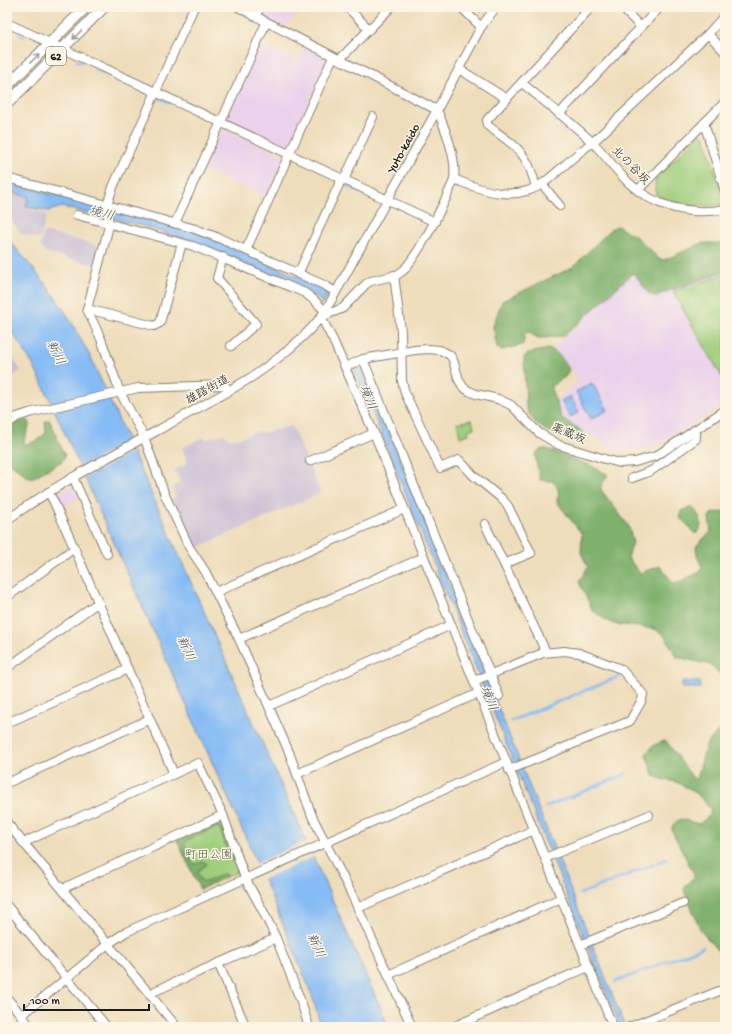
<svg xmlns="http://www.w3.org/2000/svg" width="732" height="1034" viewBox="0 0 732 1034" font-family="'Gochi Hand','Klee One',sans-serif">
	<rect width="100%" height="100%" fill="#fcf5e5"/>
	<filter id="ink" filterUnits="userSpaceOnUse"><feTurbulence type="fractalNoise" baseFrequency=".025" numOctaves="2"/><feDisplacementMap in="SourceGraphic" scale="8" xChannelSelector="R" yChannelSelector="G"/><feConvolveMatrix kernelMatrix="1 2 1 2 8 2 1 2 1" color-interpolation-filters="sRGB"/></filter>
	<filter id="wash" filterUnits="userSpaceOnUse"><feTurbulence type="fractalNoise" baseFrequency=".012" numOctaves="4" result="noise"/><feDisplacementMap in="SourceGraphic" scale="16" xChannelSelector="R" yChannelSelector="G"/><feGaussianBlur stdDeviation="0.9" result="paint"/><feColorMatrix in="noise" values="0 0 0 0 0 0 0 0 0 0 0 0 0 0 0 0 0 1.4 0 .05"/><feComposite in="paint" operator="in"/></filter>
	<g filter="url(#wash)">
		<rect width="100%" height="100%" fill="#edb"/>
		<g fill="#ead1ec">
			<path d="M266,7H303L284,27L261,15V12Z"/>
			<path d="M259,44L298,62L305,46L329,58L289,146L287,147L228,120L227,116Z"/>
			<path d="M223,129L283,156L284,159L266,197L203,169L221,130Z"/>
			<path d="M725,271V403L699,420L655,446L644,449L618,450L605,444L589,434L562,419L555,401L579,380L553,348L630,274L633,273L635,274L654,296Z"/>
			<path d="M74,485L80,498L59,507L55,498L56,495Z"/>
		</g>
		<g fill="#cabfd6">
			<path d="M7,191L29,197L26,209L47,214L40,239L22,234L7,217Z"/>
			<path d="M44,232L100,246L95,265L45,252L40,246Z"/>
			<path d="M7,348L21,371L9,378L7,376Z"/>
			<path d="M292,426L321,493L194,549L172,499L176,497L173,488L180,482L174,470L188,463L182,448L204,437L206,440L215,436L224,434L229,439L243,437L252,433L261,431L262,433Z"/>
		</g>
		<g fill="#9fce7c" stroke="#5e754c">
			<path d="M700,134L704,135L724,201L722,204C701,208 676,206 656,195L655,181L657,177Z"/>
			<path d="M725,274V382L673,292Z"/>
			<path d="M472,420L474,428L468,430L469,434L460,437L457,423Z"/>
			<path d="M222,824L239,869L237,872L200,889L177,840Z"/>
		</g>
		<g fill="#7fb16c" stroke="#4e6644">
			<path d="M617,226L635,236L658,258L662,260L667,259L702,243H725V271L655,296L649,294L635,274L633,273L564,336L542,338H538L528,332L525,333L523,344L521,345L502,350L497,348L493,326L502,301L573,267L611,229Z"/>
			<path d="M549,349C557,350 566,363 569,370L565,377L551,386V389L562,419L578,428L582,432L581,436L578,439C557,438 532,428 526,406L524,357L529,353Z"/>
			<path d="M24,420L29,421L30,424L24,441V444C32,445 40,438 46,433L45,422L48,420L50,421L65,456L62,461L32,478L27,477L7,460V430L14,424Z"/>
			<path d="M543,449H547L589,465L607,474C608,480 599,483 601,490L628,525L633,542L628,558L640,573L660,566L674,584L700,572L702,567L697,556L696,547L700,542L711,532L709,518L711,514L725,511V679L711,665L677,657L664,635L655,629L614,624L607,621L593,611L579,582L588,567L581,553L582,534L557,502V499L559,494C554,476 553,483 540,480L535,455L538,451Z"/>
			<path d="M691,507C699,512 705,526 697,533H694L687,524L682,520L680,517L683,510Z"/>
			<path d="M725,723V959L701,931L684,890L686,885L694,877V874L672,831C671,825 676,821 681,819L699,824L709,816L711,810C702,797 688,785 672,781C666,780 660,779 654,776L646,755C649,748 659,741 666,741L693,778L695,779H697L706,745Z"/>
			<path d="M217,822L222,824L234,859L233,861L230,859L220,829L217,827L187,840L184,844L193,864C198,865 202,860 206,863V865L197,871L201,881L206,882L223,874L226,875L225,878L200,889L177,840Z"/>
		</g>
		<g fill="#86bcf5" stroke="#516c88">
			<path d="M7,183L103,207L192,230L321,287L328,295L323,304L315,295L202,245L143,226L62,207L48,211L26,207L29,197L7,191Z"/>
			<path d="M7,238C24,258 42,278 57,300C70,318 80,338 91,358L389,1027H321L312,995L262,874L45,389L32,363L7,324Z"/>
			<path d="M361,367L387,427L625,1027H620L380,430L354,370Z"/>
			<path d="M592,383L608,410L591,419L576,392Z"/>
			<path d="M570,396L579,412L570,417L561,401Z"/>
			<rect x="682" y="682" width="18" height="6"/>
		</g>
		<g fill="#edb">
			<path d="M130,440L134,451L83,479L78,469Z"/>
			<path d="M308,840L315,856L262,880L255,864Z"/>
		</g>
		<g fill="none" stroke-linecap="round" stroke-linejoin="round">
			<g stroke="#86bcf5" stroke-width="2.5">
				<path d="M7,29L9,30"/>
				<path d="M20,35L24,37"/>
				<path d="M77,61L81,62"/>
				<path d="M95,69L148,93"/>
				<path d="M160,98L170,103"/>
				<path d="M342,183L379,201"/>
				<path d="M511,721L623,675"/>
				<path d="M546,807L626,774"/>
				<path d="M580,894L667,859"/>
				<path d="M615,982L703,947"/>
			</g>
		</g>
	</g>
	<g filter="url(#ink)">
		<g fill="none" stroke-linecap="round" stroke-linejoin="round">
			<defs>
				<g id="minor">
					<path d="M194,7L113,187L107,205L109,226L87,309L101,339L120,392L144,437L165,495L189,547L205,571L239,639L289,752L312,816L351,893L412,1027"/>
					<path d="M238,7L437,110C445,128 457,159 454,179C453,184 449,190 447,196C435,221 422,248 404,270L397,275L371,281L366,284L343,308L321,317L333,340L374,433L613,1027"/>
					<path d="M347,7L369,29"/>
					<path d="M461,7L481,27"/>
					<path d="M621,7L641,27"/>
					<path d="M254,16L261,7"/>
					<path d="M7,23L435,222"/>
					<path d="M708,34L725,52"/>
					<path d="M339,60L391,7"/>
					<path d="M459,69L507,99"/>
					<path d="M522,83C545,102 570,121 592,142C605,154 615,170 629,183C654,207 691,216 725,209"/>
					<path d="M559,114L660,7"/>
					<path d="M704,123L725,191"/>
					<path d="M7,178L192,228L219,238L326,286L335,292"/>
					<path d="M454,179C483,191 517,203 545,182C561,169 576,154 593,142L708,34L725,15"/>
					<path d="M344,180L373,117"/>
					<path d="M542,184L560,206"/>
					<path d="M536,186C533,178 531,169 527,162C519,146 501,136 487,125V120L591,7"/>
					<path d="M638,190L725,102"/>
					<path d="M77,215L193,246L305,293L314,300L325,311"/>
					<path d="M175,223L266,23"/>
					<path d="M246,250L333,57"/>
					<path d="M223,257L217,278L256,324L231,346"/>
					<path d="M298,274L342,178"/>
					<path d="M394,275L401,331L402,381L405,393L440,468L459,460L474,476L501,498L508,506L531,553L504,564L546,652"/>
					<path d="M87,309L154,326L160,323L182,243"/>
					<path d="M363,359L499,696"/>
					<path d="M345,367L363,359L415,350L427,349L440,350L450,355L453,360L459,380L463,387L469,391L476,394L498,399L511,405L539,433L559,445L605,459L620,463L635,462L656,456L725,410"/>
					<path d="M7,424L17,417L29,413L138,388L225,385L228,391"/>
					<path d="M310,461L374,433"/>
					<path d="M73,477L107,554"/>
					<path d="M632,478L651,471L696,439V433L694,430"/>
					<path d="M48,492L53,500L174,774"/>
					<path d="M7,520C85,464 173,426 255,375C281,357 308,336 326,310L437,110L481,27L496,7"/>
					<path d="M485,524L504,564"/>
					<path d="M216,592L404,509"/>
					<path d="M7,597L69,552L75,549"/>
					<path d="M239,639L424,557"/>
					<path d="M7,668L93,606L99,603"/>
					<path d="M474,681L543,653L564,651L579,653L621,669L643,694L642,700L630,721L509,770"/>
					<path d="M269,706L451,625"/>
					<path d="M7,723L128,669"/>
					<path d="M297,774L479,693"/>
					<path d="M7,783L150,719"/>
					<path d="M7,823L177,1027"/>
					<path d="M24,844L29,840L198,763L223,815L245,878L263,911L276,938L300,999L309,1027"/>
					<path d="M545,858L649,815"/>
					<path d="M63,890L68,886L223,815"/>
					<path d="M7,906L107,1027"/>
					<path d="M358,908L534,830"/>
					<path d="M580,945L683,903"/>
					<path d="M218,963L246,1027"/>
					<path d="M388,975L561,898"/>
					<path d="M150,995L155,991L276,938"/>
					<path d="M7,998L31,1027"/>
					<path d="M21,1016L108,944L126,932L506,762"/>
					<path d="M453,1027L588,967"/>
					<path d="M630,1027L719,991H725"/>
				</g>
				<g id="major">
					<path d="M7,86L86,7"/>
					<path d="M7,104L104,7"/>
				</g>
			</defs>
			<use href="#minor" stroke="#857c6c" stroke-width="10"/>
			<use href="#major" stroke="#857c6c" stroke-width="12"/>
			<use href="#minor" stroke="#fff" stroke-width="8"/>
			<use href="#major" stroke="#fff" stroke-width="10"/>
		</g>
		<defs><path id="oneway-shaft" d="M-6 0H5M1.5-3L5.5 0L1.5 3" fill="none" stroke-width="1.6" stroke-linecap="round" stroke-linejoin="round"/></defs>
		<g stroke="#999">
			<use href="#oneway-shaft" transform="translate(77 35) rotate(135)"/>
			<use href="#oneway-shaft" transform="translate(35 58) rotate(-45)"/>
		</g>
	</g>
	<g text-anchor="middle" stroke-width="3" stroke-linejoin="round" paint-order="stroke">
		<rect fill="#fcf5e5" stroke="#5f5d58" stroke-width="1" x="46" y="47" width="20" height="18" rx="3"/>
		<g font-size="11" font-weight="bold" fill="#1c1c1c">
			<text x="56" y="60">62</text>
		</g>
		<g font-size="12" fill="#1c1c1c" stroke="#fcf5e5">
			<text transform="translate(403 148) rotate(-61)" y="4">Yuto-kaido</text>
			<text transform="translate(631 165) rotate(45)" y="4">北の谷坂</text>
			<text transform="translate(207 389) rotate(-29)" y="4">雄踏街道</text>
			<text transform="translate(569 433) rotate(23)" y="4">薬蔵坂</text>
		</g>
		<g font-size="12" fill="#4a5a3e" stroke="#fcf5e5">
			<text x="209" y="858">町田公園</text>
		</g>
		<g font-size="13" font-style="italic" fill="#415468" stroke="#fcf5e5">
			<text transform="translate(102 212) rotate(15)" y="5">境川</text>
			<text transform="translate(57 352) rotate(63)" y="5">新川</text>
			<text transform="translate(369 397) rotate(68)" y="5">境川</text>
			<text transform="translate(187 648) rotate(66)" y="5">新川</text>
			<text transform="translate(490 698) rotate(68)" y="5">境川</text>
			<text transform="translate(317 945) rotate(66)" y="5">新川</text>
		</g>
	</g>
	<rect width="732" height="1034" fill="none" stroke="#fcf5e5" stroke-width="24"/>
	<path d="M24 1004v6h125v-6" fill="none" stroke="#1c1c1c" stroke-width="2"/>
	<text x="30" y="1004" font-size="12" fill="#1c1c1c" stroke="#fcf5e5" stroke-width="3" paint-order="stroke">100 m</text>
</svg>
